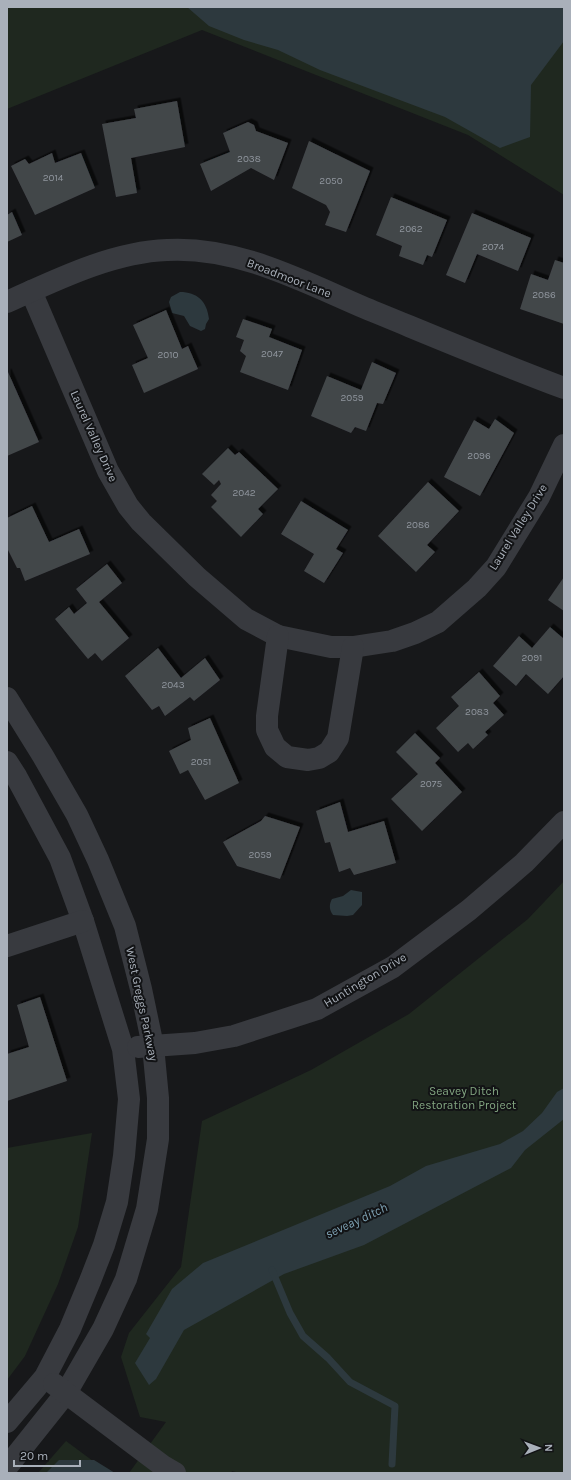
<svg xmlns="http://www.w3.org/2000/svg" width="571" height="1480" viewBox="0 0 571 1480" font-family="Karla,sans-serif">
	<defs>
		<filter id="shadow"><feDropShadow dx="3.5" dy="-3.5" stdDeviation="0" flood-color="#0009"/></filter>
	</defs>
	<rect width="100%" height="100%" fill="#17181a"/>
	<g fill="#1f281f">
		<path d="M7,7H564V195L468,135L202,30L7,109Z"/>
		<path d="M564,881V1473H240L232,1471L231,1473H129L166,1422L140,1417L121,1357L129,1333L181,1267L202,1121L311,1070L409,1014L528,919Z"/>
		<path d="M92,1133L78,1227L58,1284L25,1356L7,1380V1148Z"/>
		<path d="M66,1441L109,1473H38Z"/>
	</g>
	<g fill="#2d393e">
		<path d="M187,7H564V41L531,85L530,137L500,148L445,117L320,70L278,50L244,40L209,26Z"/>
		<path d="M180,292C197,292 207,301 209,319L206,324L205,329L201,331L190,326L184,316L172,313L169,302L171,297Z"/>
		<path d="M351,890L362,892V905L353,915L347,916L333,915C329,910 329,904 332,899L343,896Z"/>
		<path d="M564,1088V1119L525,1150L511,1168L364,1245L284,1274L184,1330L156,1379L149,1385L135,1363L150,1338L146,1334L172,1289L203,1263L390,1186L426,1166L500,1144L523,1131L542,1113L557,1092Z"/>
		<path d="M59,1460H94L115,1473H46Z"/>
	</g>
	<g fill="none" stroke-linecap="round" stroke-linejoin="round">
		<path stroke="#2d393e" stroke-width="7" d="M272,1270L290,1313L303,1336L328,1358L350,1382L395,1406L392,1464"/>
	</g>
	<g fill="#43464a" filter="url(#shadow)">
		<path d="M177,101L185,147L131,158L137,193L116,197L102,124L136,118L134,109Z"/>
		<path d="M248,122L254,125L256,131L288,143L274,180L251,168L211,191L200,164L230,152L223,133Z"/>
		<path d="M309,141L370,171L346,232L325,225L330,212L326,205L292,188Z"/>
		<path d="M52,153L55,163L81,153L95,188L35,215L11,166L25,159L29,164Z"/>
		<path d="M391,197L447,220L432,257L427,255L423,265L399,256L402,246L376,235Z"/>
		<path d="M12,212L22,235L7,242V215Z"/>
		<path d="M472,213L531,238L518,271L477,254L465,283L446,275Z"/>
		<path d="M555,260L564,263V324L520,309L531,274L548,280Z"/>
		<path d="M166,310L182,349L188,346L198,369L144,393L132,365L148,358L133,325Z"/>
		<path d="M243,319L272,329L269,337L302,350L288,390L240,372L246,356L240,351L244,340L236,337Z"/>
		<path d="M372,362L396,373L383,404L377,403L366,431L355,427L351,433L311,416L327,376L361,390Z"/>
		<path d="M8,372L39,442L7,456V373Z"/>
		<path d="M495,419L514,433L480,496L444,477L474,420L489,429Z"/>
		<path d="M228,448L235,455L239,452L278,489L258,509L263,514L241,537L211,507L217,501L211,495L221,484L219,480L214,485L202,474Z"/>
		<path d="M428,482L459,511L427,545L435,552L416,572L378,536Z"/>
		<path d="M301,501L348,530L336,549L343,553L324,583L304,571L314,554L281,534Z"/>
		<path d="M32,506L49,542L79,529L90,554L25,581L20,568H17L7,548V518Z"/>
		<path d="M107,564L122,583L99,602L129,638L102,661L95,653L88,659L55,619L69,607L74,614L87,603L76,589Z"/>
		<path d="M564,577V611L548,600Z"/>
		<path d="M550,627L564,639V676L548,694L526,674L516,686L493,666L519,636L532,648Z"/>
		<path d="M158,648L181,678L205,658L220,680L194,701L190,697L165,716L159,706L152,710L125,676Z"/>
		<path d="M479,672L500,696L493,703L504,715L485,732L488,735L473,749L468,743L458,752L436,728L459,706L451,697Z"/>
		<path d="M210,718L239,783L205,800L188,770L180,774L169,751L191,740L188,728Z"/>
		<path d="M415,733L440,758L435,763L462,792L422,831L391,799L418,774L396,752Z"/>
		<path d="M340,802L348,832L384,821L396,863L354,875L350,868L339,872L330,842L325,843L316,811Z"/>
		<path d="M265,816L300,827L280,879L237,866L223,842L261,821Z"/>
		<path d="M40,997L67,1081L7,1101V1054L29,1047L17,1005Z"/>
	</g>
	<g fill="none" stroke-linecap="round" stroke-linejoin="round">
		<g stroke="#383a3f" stroke-width="22">
			<path d="M31,291L108,471L128,506L141,522L197,577L246,619L278,636L331,647H353L392,641L415,633L438,622L477,588L496,567L539,497L564,445"/>
			<path d="M7,302C56,280 112,252 167,250C237,246 302,281 365,308C431,335 497,363 564,388"/>
			<path d="M278,636L267,716V730L275,747L287,757L308,760L319,758L329,752L338,738L353,647"/>
			<path d="M7,698L43,756L77,815L98,860L125,926L141,989L153,1046L158,1098V1139L147,1209L126,1279L103,1329L66,1393L7,1467"/>
			<path d="M7,762L16,776L60,858L83,921L123,1049L129,1099L124,1156L117,1202L104,1245L90,1281L70,1329L45,1377L7,1422"/>
			<path d="M7,946L83,921"/>
			<path d="M138,1047L195,1043L234,1036L317,1009L393,967L469,910L524,863L564,822"/>
			<path d="M54,1384L163,1466L175,1473"/>
		</g>
	</g>
	<g text-anchor="middle" stroke-width="4" stroke-linejoin="round" paint-order="stroke">
		<g font-size="10" fill="#90969e">
			<text x="249" y="162">2038</text>
			<text x="53" y="181">2014</text>
			<text x="331" y="184">2050</text>
			<text x="411" y="232">2062</text>
			<text x="493" y="250">2074</text>
			<text x="544" y="298">2086</text>
			<text x="272" y="357">2047</text>
			<text x="168" y="358">2010</text>
			<text x="352" y="401">2059</text>
			<text x="479" y="459">2096</text>
			<text x="244" y="496">2042</text>
			<text x="418" y="528">2086</text>
			<text x="532" y="661">2091</text>
			<text x="173" y="688">2043</text>
			<text x="477" y="715">2083</text>
			<text x="201" y="765">2051</text>
			<text x="431" y="787">2075</text>
			<text x="260" y="858">2059</text>
		</g>
		<g font-size="12" fill="#a9b0ba" stroke="#121315">
			<text transform="translate(289 278) rotate(21)" y="4">Broadmoor Lane</text>
			<text transform="translate(94 436) rotate(66)" y="4">Laurel Valley Drive</text>
			<text transform="translate(518 527) rotate(-58)" y="4">Laurel Valley Drive</text>
			<text transform="translate(365 980) rotate(-31)" y="4">Huntington Drive</text>
			<text transform="translate(142 1004) rotate(78)" y="4">West Greggs Parkway</text>
		</g>
		<g font-size="12" fill="#82a580" stroke="#121315">
			<text x="464" y="1095">Seavey Ditch<tspan x="464" dy="14">Restoration Project</tspan></text>
		</g>
		<g font-size="13" font-style="italic" fill="#7fa3b5" stroke="#121315">
			<text transform="translate(356 1220) rotate(-25)" y="5">seveay ditch</text>
		</g>
	</g>
	<rect width="571" height="1480" fill="none" stroke="#a9b0ba" stroke-width="16"/>
	<g transform="translate(539 1448) rotate(89)" stroke="#121315" stroke-width="3" paint-order="stroke">
	<path d="M0-3L7 15L0 10L-7 15Z" fill="#a9b0ba"/>
	<text y="-6" font-size="11" font-weight="bold" text-anchor="middle" fill="#a9b0ba">N</text>
	</g>
	<path d="M14 1460v6h66v-6" fill="none" stroke="#a9b0ba" stroke-width="2"/>
	<text x="20" y="1460" font-size="12" fill="#a9b0ba" stroke="#121315" stroke-width="3" paint-order="stroke">20 m</text>
</svg>
